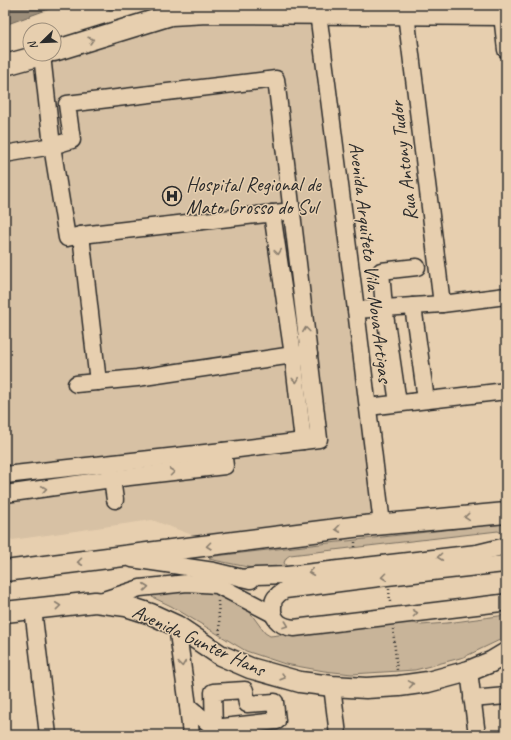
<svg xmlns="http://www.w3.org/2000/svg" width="511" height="740" viewBox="0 0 511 740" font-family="Caveat,sans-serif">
	<rect width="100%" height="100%" fill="#e7cfaf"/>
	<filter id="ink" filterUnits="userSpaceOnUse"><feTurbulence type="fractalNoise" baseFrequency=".025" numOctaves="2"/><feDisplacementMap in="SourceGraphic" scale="8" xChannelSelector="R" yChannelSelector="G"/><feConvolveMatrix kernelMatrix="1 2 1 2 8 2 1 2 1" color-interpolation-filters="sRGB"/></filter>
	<g filter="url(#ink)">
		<path fill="#d7c1a4" d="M314,21L379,521L208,541L152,520L5,541V77L43,66L124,39L173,25L206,23Z"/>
		<g fill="#c8b499" stroke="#7a7062">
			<path d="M506,523V541L501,542L503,537L500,532L498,531L290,555L286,558L284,563L287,567L272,569L252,568L209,559L215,556Z"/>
			<path d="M195,590L225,594L237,604L249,611L265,633L270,636L352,627L402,620L421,625L447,623L506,615V637L464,657L415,670L352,674L324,671L285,664L246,651L171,606L152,597L155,594Z"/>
		</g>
		<g fill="#9d8e7a" stroke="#6f665a">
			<path d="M5,5H60L5,25Z"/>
			<path d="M98,5H133L110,10Z"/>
		</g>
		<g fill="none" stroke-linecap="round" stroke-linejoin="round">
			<defs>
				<g id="minor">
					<path d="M317,5L356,310L382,524"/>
					<path d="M406,14L442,304"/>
					<path d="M502,15L506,50"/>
					<path d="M42,55L52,146L67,238L81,235L292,211"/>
					<path d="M5,154L52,146L72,140L67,104L276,79L319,439L223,451L5,475"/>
					<path d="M272,213L293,355L303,441"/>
					<path d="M81,235L98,382"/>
					<path d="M413,306L426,400"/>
					<path d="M356,310L442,304L506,296"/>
					<path d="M76,384L137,378L293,355L309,354"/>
					<path d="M398,403L384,308L381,271L417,267"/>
					<path d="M368,407L506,391"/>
					<path d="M110,469L112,479L115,500"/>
					<path d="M5,494L112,479L225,466L223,451"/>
					<path d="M132,559L214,571L251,580"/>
					<path d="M506,565L504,564L387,577L285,590C282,592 279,593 277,596C273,599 273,603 273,608C272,621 283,627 294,628L501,603L506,602"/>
					<path d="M242,578L256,576L287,575L477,553L506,546"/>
					<path d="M97,602L140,588L187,583L217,585L273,614"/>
					<path d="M33,609L48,735"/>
					<path d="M177,626L188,706L191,735"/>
					<path d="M469,671L477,735"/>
					<path d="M332,686L338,735"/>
					<path d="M472,699L506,696"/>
					<path d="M188,706L214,728L277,721L275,702L247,704L245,690L213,692L214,728"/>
				</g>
				<g id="major">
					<path d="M54,51L171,15L207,13L506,15"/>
					<path d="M5,65L45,54"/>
					<path d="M5,571L353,527L506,513"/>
					<path d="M5,612L95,602L126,606L151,614L177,626L220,655L250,668L300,682L332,686L366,688L399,686L428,682L469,671L491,662L506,653"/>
				</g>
			</defs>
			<use href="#minor" stroke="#2b2b2b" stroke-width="19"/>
			<use href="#major" stroke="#2b2b2b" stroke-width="23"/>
			<g stroke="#2b2b2b" stroke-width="2.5" stroke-dasharray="1 3" stroke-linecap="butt">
				<path d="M355,542V548"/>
				<path d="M389,589L390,602"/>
				<path d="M218,601L220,636"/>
				<path d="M393,629L397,670"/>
			</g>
			<use href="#minor" stroke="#e7cfaf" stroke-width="16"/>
			<use href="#major" stroke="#e7cfaf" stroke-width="20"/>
		</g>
		<defs><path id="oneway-chevron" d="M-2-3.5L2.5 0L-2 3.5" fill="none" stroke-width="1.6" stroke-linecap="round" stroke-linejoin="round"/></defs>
		<g stroke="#897d6d">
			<use href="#oneway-chevron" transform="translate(91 40) rotate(-17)"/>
			<use href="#oneway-chevron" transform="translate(278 252) rotate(82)"/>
			<use href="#oneway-chevron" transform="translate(306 330) rotate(-97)"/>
			<use href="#oneway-chevron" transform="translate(296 380) rotate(83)"/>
			<use href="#oneway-chevron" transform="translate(172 472) rotate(-7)"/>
			<use href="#oneway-chevron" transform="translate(44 489) rotate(-8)"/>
			<use href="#oneway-chevron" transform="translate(467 517) rotate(175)"/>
			<use href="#oneway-chevron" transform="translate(338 529) rotate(173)"/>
			<use href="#oneway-chevron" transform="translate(209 546) rotate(173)"/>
			<use href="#oneway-chevron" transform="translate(440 557) rotate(173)"/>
			<use href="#oneway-chevron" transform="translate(80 562) rotate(173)"/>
			<use href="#oneway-chevron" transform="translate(311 572) rotate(173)"/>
			<use href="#oneway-chevron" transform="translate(384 577) rotate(173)"/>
			<use href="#oneway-chevron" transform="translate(146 587) rotate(-6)"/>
			<use href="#oneway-chevron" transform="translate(58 606) rotate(-6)"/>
			<use href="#oneway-chevron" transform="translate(415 613) rotate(-7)"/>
			<use href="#oneway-chevron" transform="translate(286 625) rotate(20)"/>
			<use href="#oneway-chevron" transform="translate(182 664) rotate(82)"/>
			<use href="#oneway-chevron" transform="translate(283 677) rotate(16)"/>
			<use href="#oneway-chevron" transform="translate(411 684) rotate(-9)"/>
		</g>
	</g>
	<defs>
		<symbol id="hospital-ring" viewBox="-11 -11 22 22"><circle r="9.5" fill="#e7cfaf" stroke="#2b2b2b" stroke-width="1.5"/><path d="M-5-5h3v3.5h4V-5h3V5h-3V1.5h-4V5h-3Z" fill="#2b2b2b"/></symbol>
	</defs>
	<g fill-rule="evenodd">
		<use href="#hospital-ring" x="161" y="185" width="22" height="22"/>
	</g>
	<g text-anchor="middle" stroke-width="3" stroke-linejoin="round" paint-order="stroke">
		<g font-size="20" fill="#2b2b2b" stroke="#e7cfaf">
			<text transform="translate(403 161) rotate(-97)" y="7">Rua Antony Tudor</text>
			<text transform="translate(371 262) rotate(83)" y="7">Avenida Arquiteto Vila Nova Artigas</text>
			<text transform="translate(199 640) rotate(25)" y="7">Avenida Gunter Hans</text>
		</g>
		<g font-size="20" fill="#2b2b2b" stroke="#e7cfaf" text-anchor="start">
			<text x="186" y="191">Hospital Regional de<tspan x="186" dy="23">Mato Grosso do Sul</tspan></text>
		</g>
	</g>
	<rect width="511" height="740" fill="none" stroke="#e7cfaf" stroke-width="20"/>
	<rect x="10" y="10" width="491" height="720" fill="none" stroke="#2b2b2b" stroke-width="1.5" filter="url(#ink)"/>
	<g transform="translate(42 42) rotate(247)"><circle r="19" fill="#e7cfaf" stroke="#9c8d7a"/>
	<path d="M0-3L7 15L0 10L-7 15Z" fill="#2b2b2b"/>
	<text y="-6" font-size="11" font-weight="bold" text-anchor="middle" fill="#2b2b2b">N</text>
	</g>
</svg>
